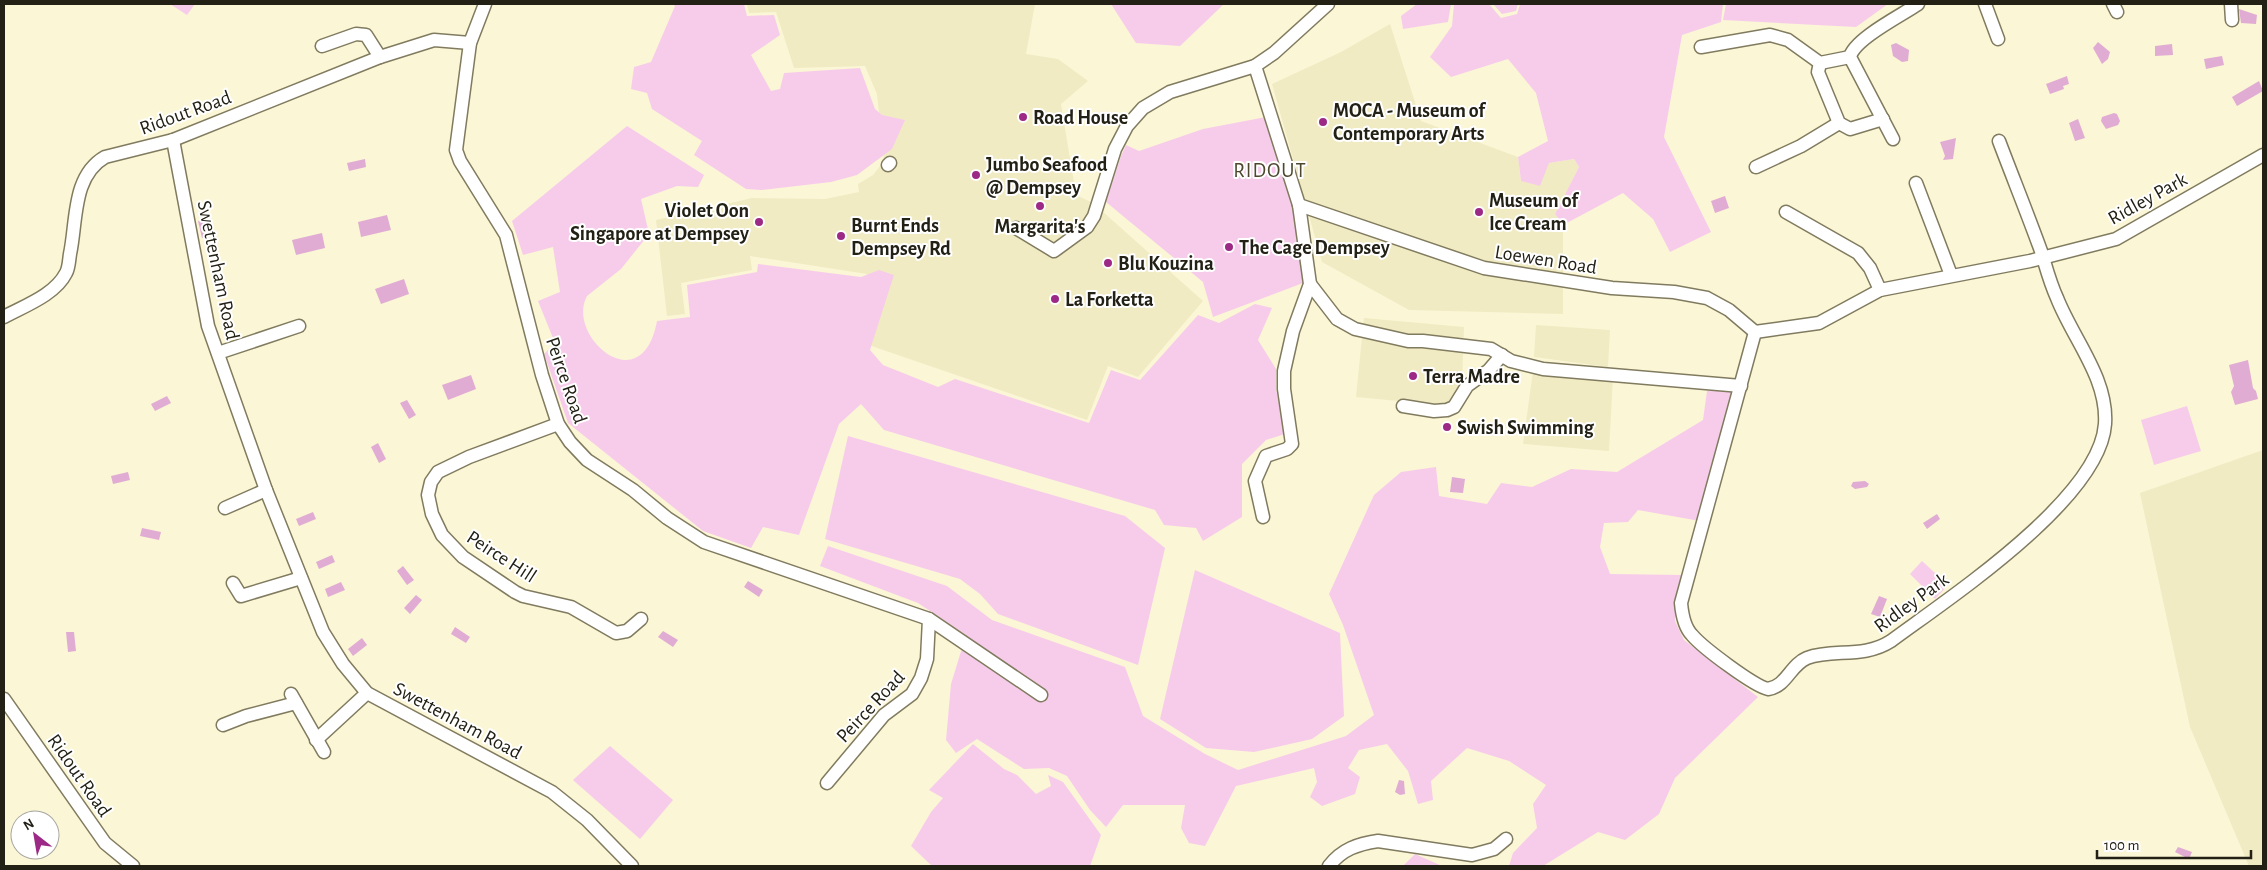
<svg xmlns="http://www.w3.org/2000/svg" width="2267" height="870" viewBox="0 0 2267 870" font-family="'Alegreya Sans',sans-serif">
	<rect width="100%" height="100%" fill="#fbf6d6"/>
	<g fill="#f1ebc3">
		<path d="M747,4H1035L1026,54L1058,59L1088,81L1061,104L1076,195L1093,203L1203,301L1138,377L1108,366L1087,420L857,341L867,274L750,256L752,270L681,283L685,314L667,316L656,220L752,198L825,199L859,192L858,184L873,175L884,161L877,94L865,66L794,68L776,12L749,13Z"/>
		<path d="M1390,24L1421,121L1518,157L1521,181L1549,163L1574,159L1579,167L1555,214L1563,225V314L1409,310L1322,262L1272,84L1341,52Z"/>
		<path d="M1364,318L1464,327L1461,407L1356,397Z"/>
		<path d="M1536,325L1610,330L1608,367L1534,357Z"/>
		<path d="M1533,371L1613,377L1609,451L1523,444Z"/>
		<path d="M2263,450V866H2249L2190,727L2140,493Z"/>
	</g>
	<g fill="#f7cceb">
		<path d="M170,4H195L187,15Z"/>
		<path d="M673,4H744L747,16L774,15L780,35L751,55L771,91L780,89L784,73L860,68L875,109L882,115L905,120L892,149L857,175L831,182L761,190L746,189L694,155L702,141L652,109L647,93L631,89L634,67L651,62L675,6Z"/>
		<path d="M1111,4H1224L1180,46L1136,43Z"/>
		<path d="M1417,4H1451L1448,22L1403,29L1401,16Z"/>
		<path d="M1454,4H1489L1501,18L1517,14L1520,4H1723L1721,22L1682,35L1664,137L1711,232L1670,252L1653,219L1623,193L1563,225L1555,214L1579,167L1574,159L1549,163L1540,186L1521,181L1518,157L1548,141L1536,93L1508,59L1451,77L1430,57L1452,26Z"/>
		<path d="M1493,4H1518L1516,11L1502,14Z"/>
		<path d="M1726,4H1888L1856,27L1723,20Z"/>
		<path d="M1266,117L1295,211L1303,283L1213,317L1203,282L1106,202L1121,156L1126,145L1139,151L1203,129Z"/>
		<path d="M627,126L704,175L698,187L677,186L641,199L649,234L621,269L587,296C565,336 642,403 657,321L690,317L687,285L757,272L758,264L861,277L879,270L894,275L870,350L883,365L938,387L955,379L1089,423L1111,370L1140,380L1198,315L1219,323L1255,304L1272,308L1258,340L1276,369V389L1285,434L1266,440L1242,464V517L1203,541L1196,528L1164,525L1155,510L884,430L861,404L839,424L799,535L763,527L751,548L703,531L568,423L544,354L555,343L538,301L560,292L553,247L523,255L512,221Z"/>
		<path d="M1707,391H1734L1700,521L1638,510L1628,522L1604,523L1600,547L1610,574L1683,575L1675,604V621L1684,640L1758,697L1675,778L1659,814L1625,840L1598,832L1543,866H1509L1513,853L1537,828L1533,804L1546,785L1509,761L1467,748L1431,781L1433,800L1418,804L1408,771L1387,744L1359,750L1348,768L1360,777L1355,794L1322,806L1310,797L1317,782L1314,768L1236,786L1205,846L1189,843L1181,828L1185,805H1123L1106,827L1090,810L1067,776L1049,768L1024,769L977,739L956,753L946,740L951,684L966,635L918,603L820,566L828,546L947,586L992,620L1125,667L1143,716L1205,754L1238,770L1346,736L1374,715L1343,625L1329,594L1374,495L1401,472L1436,467L1439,496L1487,504L1501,483L1532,487L1571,469L1617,472L1703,420Z"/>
		<path d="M2187,406L2201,451L2154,465L2141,420Z"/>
		<path d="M848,436L1125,516L1165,548L1138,665L998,614L980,594L960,579L825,539Z"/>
		<path d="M1922,561L1948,585L1935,599L1910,574Z"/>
		<path d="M1195,570L1340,633L1344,716L1312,739L1254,752L1206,748L1160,719Z"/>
		<path d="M973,744L1004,769L1017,775L1036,794L1051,786L1048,775L1063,782L1101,835L1090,866H932L911,846L931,812L943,798L929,790Z"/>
		<path d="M610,746L673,800L640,839L573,780Z"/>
		<path d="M1415,854L1442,866H1403Z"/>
	</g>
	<g fill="#e1acd3">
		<path d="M2239,9L2257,15L2256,24L2241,23Z"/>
		<path d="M2098,42L2110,52L2108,59L2102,64L2093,48Z"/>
		<path d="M1896,43L1909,50L1908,61L1902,62L1893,56L1891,45Z"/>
		<path d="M2172,44L2173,55L2155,56V46Z"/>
		<path d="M2222,56L2224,65L2206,69L2204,59Z"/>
		<path d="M2067,76L2069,84L2063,86L2064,89L2050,94L2046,84Z"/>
		<path d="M2259,81L2263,91L2237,106L2232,97Z"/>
		<path d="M2114,113L2117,114L2120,121L2118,125L2106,129L2101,121L2102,117Z"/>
		<path d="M2078,119L2085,138L2075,141L2069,123Z"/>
		<path d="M1956,138L1953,159L1943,160L1945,156L1940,142Z"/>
		<path d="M365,159L366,167L349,171L347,163Z"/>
		<path d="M1725,196L1729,208L1715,213L1711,201Z"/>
		<path d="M387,215L391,230L361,237L358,222Z"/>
		<path d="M206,219L210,237L202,238L198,221Z"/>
		<path d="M322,233L325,248L296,255L292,240Z"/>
		<path d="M404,279L409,294L381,304L375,289Z"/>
		<path d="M2248,360L2253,388L2256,391L2258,399L2235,405L2231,392L2234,386L2229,365Z"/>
		<path d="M471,375L476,389L448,400L442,385Z"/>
		<path d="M167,396L171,403L155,411L151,404Z"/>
		<path d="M407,400L416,415L409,419L400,403Z"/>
		<path d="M378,443L386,459L379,463L371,447Z"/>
		<path d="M128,472L130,480L113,484L111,476Z"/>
		<path d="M1452,477L1465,479L1463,493L1450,492Z"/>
		<path d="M1865,481L1869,484L1867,487L1855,489L1851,486L1853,482Z"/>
		<path d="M313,512L316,519L299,526L296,519Z"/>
		<path d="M1937,514L1940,519L1927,529L1923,523Z"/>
		<path d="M142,528L161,532L159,540L140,536Z"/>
		<path d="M332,555L335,562L319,569L316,562Z"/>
		<path d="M403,566L414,580L407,585L397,571Z"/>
		<path d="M748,581L763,590L759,597L744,587Z"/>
		<path d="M341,582L345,590L328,597L325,589Z"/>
		<path d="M416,595L422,600L410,614L404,608Z"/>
		<path d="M1879,596L1887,599L1880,617L1871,614Z"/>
		<path d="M455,627L470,637L466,643L451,634Z"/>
		<path d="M663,631L678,640L673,647L658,637Z"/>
		<path d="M66,632H74L76,651L68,652Z"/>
		<path d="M362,638L367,645L353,656L348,649Z"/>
		<path d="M1399,780L1404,781L1405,794L1400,795L1395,792Z"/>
		<path d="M2178,847L2192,852L2189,859L2175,852Z"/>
	</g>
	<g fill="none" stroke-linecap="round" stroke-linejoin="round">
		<defs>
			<g id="street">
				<path d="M485,4L470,43L456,150L460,161L506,235L542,375L558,424L570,442L587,460L633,490L667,518L704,542L929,619L1041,695"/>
				<path d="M1985,4L1998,39"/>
				<path d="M2113,4L2117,12"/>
				<path d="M2231,4L2232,20"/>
				<path d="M322,46L356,34L366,35L380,57"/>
				<path d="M1701,47L1770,35L1788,40L1820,63L1850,57"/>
				<path d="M1820,63L1818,72L1839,123L1850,129L1883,119"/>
				<path d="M1255,66L1299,205L1310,284L1293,331L1284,371V389L1292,444L1287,449L1266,456L1255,481L1263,517"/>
				<path d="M1893,139L1850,57C1854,39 1902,15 1918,4"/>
				<path d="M173,140L208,326L266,490L323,632L343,664L367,693L552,792L587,820L632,866"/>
				<path d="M888,165L890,163"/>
				<path d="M1756,167L1801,146L1839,123"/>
				<path d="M1916,183L1951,275"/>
				<path d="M1299,205L1484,268L1612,288L1674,292L1707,298L1729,310L1755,332"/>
				<path d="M1786,212L1858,253L1870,268L1880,290"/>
				<path d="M1016,228L1054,251L1087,227L1094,216L1115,149L1127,126L1143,108L1170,92L1255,66L1274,53L1328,4"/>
				<path d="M1310,284L1337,319L1355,329L1408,341H1423L1491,349L1511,361L1543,369L1741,386"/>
				<path d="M4,317C24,306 55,295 66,273C69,268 69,260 70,254C77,221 72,176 105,157L173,140L380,57L434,40L470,43"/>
				<path d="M1755,332L1681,603C1682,614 1684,627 1692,635C1703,648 1754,686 1768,689C1787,686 1790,665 1807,658C1833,648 1863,659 1891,641C1949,598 2100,499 2105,424C2108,378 2073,339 2057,298C2050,283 2046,267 2041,251C2028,215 2013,178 1999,141"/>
				<path d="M1755,332L1819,323L1880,290L2030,261L2116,239L2263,155"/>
				<path d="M218,353L299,326"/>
				<path d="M1403,406L1434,411L1447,410L1454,407L1467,386L1489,370L1502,355"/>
				<path d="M558,424L469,457L438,472L431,482L428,495L432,514L442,535L463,557L515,592L523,596L571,607L616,633L627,631L641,619"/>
				<path d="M225,508L266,490"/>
				<path d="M233,583L241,596L301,578"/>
				<path d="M291,694L324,752"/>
				<path d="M4,699L105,843L133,866"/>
				<path d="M223,725L246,716L296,703"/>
				<path d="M316,740L367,693"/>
				<path d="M827,783L884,715L912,694L921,678L927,659L929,619"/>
				<path d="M1329,866C1342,849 1358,844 1378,841L1472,855L1494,849L1506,839"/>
			</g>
		</defs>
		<use href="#street" stroke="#807b5f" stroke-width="15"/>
		<use href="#street" stroke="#fff" stroke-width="12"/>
	</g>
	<g fill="#9b2985" stroke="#fff" stroke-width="2">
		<circle cx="1023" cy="117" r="5"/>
		<circle cx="1323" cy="122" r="5"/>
		<circle cx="976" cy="175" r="5"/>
		<circle cx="1040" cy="206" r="5"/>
		<circle cx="1479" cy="212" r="5"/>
		<circle cx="759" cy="222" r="5"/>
		<circle cx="841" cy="236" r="5"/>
		<circle cx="1229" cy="247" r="5"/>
		<circle cx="1108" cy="263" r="5"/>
		<circle cx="1055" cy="299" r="5"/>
		<circle cx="1413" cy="376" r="5"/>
		<circle cx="1447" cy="427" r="5"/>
	</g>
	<g text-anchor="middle" stroke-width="4" stroke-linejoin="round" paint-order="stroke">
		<g font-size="20" font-weight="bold" fill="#232115" stroke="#fff" text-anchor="start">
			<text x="1333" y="117">MOCA - Museum of<tspan x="1333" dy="23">Contemporary Arts</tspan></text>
			<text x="1033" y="124">Road House</text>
			<text x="986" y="171">Jumbo Seafood<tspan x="986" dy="23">@ Dempsey</tspan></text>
			<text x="1489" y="207">Museum of<tspan x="1489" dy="23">Ice Cream</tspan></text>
			<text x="749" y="217" text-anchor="end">Violet Oon<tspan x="749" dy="23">Singapore at Dempsey</tspan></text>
			<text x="851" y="232">Burnt Ends<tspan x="851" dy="23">Dempsey Rd</tspan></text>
			<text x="1040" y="233" text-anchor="middle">Margarita's</text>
			<text x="1239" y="254">The Cage Dempsey</text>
			<text x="1118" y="270">Blu Kouzina</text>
			<text x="1065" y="306">La Forketta</text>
			<text x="1423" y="383">Terra Madre</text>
			<text x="1457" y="434">Swish Swimming</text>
		</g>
		<g font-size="20" fill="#232115" stroke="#fff">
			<text transform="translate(185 112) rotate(-20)" y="7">Ridout Road</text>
			<text transform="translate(2147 198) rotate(-29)" y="7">Ridley Park</text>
			<text transform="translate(1546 259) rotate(9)" y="7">Loewen Road</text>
			<text transform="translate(219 270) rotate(78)" y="7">Swettenham Road</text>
			<text transform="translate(567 380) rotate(71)" y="7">Peirce Road</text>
			<text transform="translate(502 556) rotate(33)" y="7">Peirce Hill</text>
			<text transform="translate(1911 602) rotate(-36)" y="7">Ridley Park</text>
			<text transform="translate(870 706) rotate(-47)" y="7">Peirce Road</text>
			<text transform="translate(458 720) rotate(28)" y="7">Swettenham Road</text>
			<text transform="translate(80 775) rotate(55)" y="7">Ridout Road</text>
		</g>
		<g font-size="21" letter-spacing="1" fill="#4d482d" stroke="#fff">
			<text x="1270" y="177">RIDOUT</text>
		</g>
	</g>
	<rect width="2267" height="870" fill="none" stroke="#232115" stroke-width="10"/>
	<g transform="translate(35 835) rotate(329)"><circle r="24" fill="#ffffff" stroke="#a7a6a1"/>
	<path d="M0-4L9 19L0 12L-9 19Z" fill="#9b2985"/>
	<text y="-8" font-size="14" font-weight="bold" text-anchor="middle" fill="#232115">N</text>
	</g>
	<path d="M2097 850v8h154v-8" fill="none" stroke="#232115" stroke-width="2.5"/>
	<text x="2104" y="850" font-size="15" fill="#232115" stroke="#ffffff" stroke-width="4" paint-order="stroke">100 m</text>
</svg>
